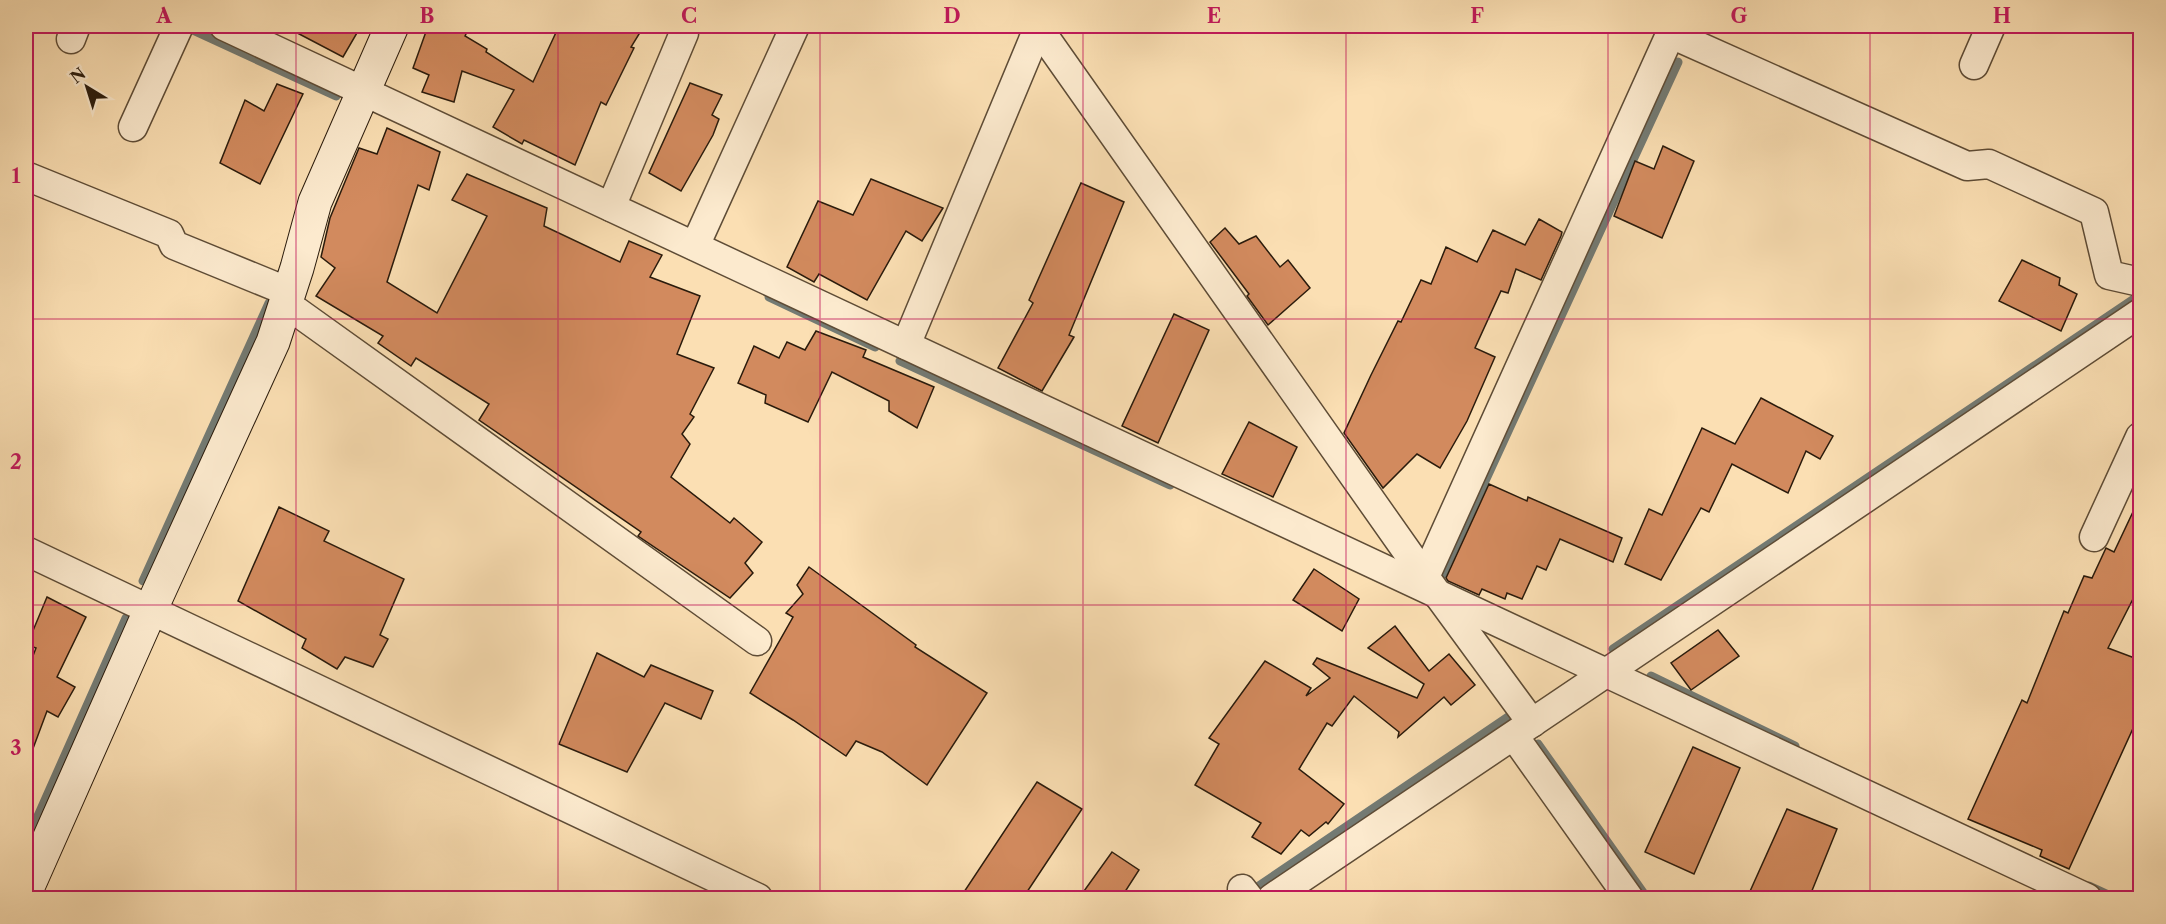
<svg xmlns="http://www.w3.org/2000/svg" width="2166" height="924" viewBox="0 0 2166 924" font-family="'Libre Caslon Text',serif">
	<rect width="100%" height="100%" fill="#fbdfb3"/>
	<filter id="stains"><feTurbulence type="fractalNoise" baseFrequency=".00333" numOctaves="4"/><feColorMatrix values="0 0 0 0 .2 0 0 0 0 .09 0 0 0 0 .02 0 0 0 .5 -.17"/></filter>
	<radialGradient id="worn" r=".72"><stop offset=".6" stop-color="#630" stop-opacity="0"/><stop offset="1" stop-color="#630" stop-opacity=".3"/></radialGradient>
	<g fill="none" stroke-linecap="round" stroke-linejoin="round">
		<g stroke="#737a73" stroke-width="9">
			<path d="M184,26L336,96"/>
			<path d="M769,297L875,347"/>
			<path d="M900,361L1170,485"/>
			<path d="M143,581L269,303"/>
			<path d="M1439,581L1678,62"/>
			<path d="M1613,649L2140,295"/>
			<path d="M1651,676L1795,746"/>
			<path d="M1538,744L1647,898"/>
			<path d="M26,843L126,618"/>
			<path d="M2089,886L2115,898"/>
			<path d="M1250,892L1517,711"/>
		</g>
	</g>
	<g fill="#d28a5e" stroke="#2a1b0c" stroke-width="1.5">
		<path d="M284,26H361L343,57Z"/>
		<path d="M428,26H470L465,36L487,49L486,52L533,82L559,26H644L631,47L634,48L606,105L601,102L575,165L524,140L522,144L493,127L514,90L462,71L454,102L422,92L429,75L413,68Z"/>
		<path d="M690,83L722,95L712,115L719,119L713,135L681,191L649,173Z"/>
		<path d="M277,84L303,94L260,184L220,163L245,100L264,111Z"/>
		<path d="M387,128L440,152L429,190L418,185L387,282L437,313L487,216L452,200L467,174L547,208L544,226L620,262L629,241L662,255L650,277L700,296L677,354L714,368L690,414L694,417L682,434L690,444L671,477L730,523L734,518L762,542L745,563L753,573L730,598L638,536L641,532L479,420L489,404L416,358L411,366L378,343L383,336L316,296L335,268L321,257L330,218L359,148L377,154Z"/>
		<path d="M1663,146L1694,161L1662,238L1614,216L1635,161L1654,169Z"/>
		<path d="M871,179L943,208L922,241L906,231L867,300L819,274L814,282L787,267L818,201L853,215Z"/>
		<path d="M1081,183L1124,202L1069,335L1074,337L1042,391L998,368L1033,303L1029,300Z"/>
		<path d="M1539,219L1562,232L1561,236L1541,280L1516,269L1508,293L1501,291L1475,348L1495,357L1467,421L1440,468L1417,454L1383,488L1344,433L1371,375L1398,321L1401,322L1421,280L1431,284L1446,247L1477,262L1493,230L1525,245Z"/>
		<path d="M1225,228L1239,244L1256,236L1280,267L1288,260L1310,288L1268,325L1247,296L1249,294L1210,242Z"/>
		<path d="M2022,260L2060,278L2059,285L2077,294L2061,331L1999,301Z"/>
		<path d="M1174,314L1209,330L1158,443L1122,426Z"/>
		<path d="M816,331L866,350L863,357L934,387L917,428L889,411V401L832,372L808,422L765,403L766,395L738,383L754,346L779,358L787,342L805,350Z"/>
		<path d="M1761,398L1833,436L1820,459L1806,451L1788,493L1732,464L1709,512L1701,508L1661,580L1625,564L1649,509L1662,515L1702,428L1735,444Z"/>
		<path d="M1249,422L1297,447L1273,497L1222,474Z"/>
		<path d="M1489,484L1527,501L1528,497L1622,538L1613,562L1560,539L1546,570L1537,566L1522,599L1507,593L1505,599L1482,589L1479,595L1448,581L1446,578Z"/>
		<path d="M2140,497V602L2133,599L2108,648L2140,660V713L2069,869L2040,856L2042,850L1968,819L2022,700L2027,703L2064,611L2068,613L2084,576L2092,578L2106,548L2114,552Z"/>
		<path d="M279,507L329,531L324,541L404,579L380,635L388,639L373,667L345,657L337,669L302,648L306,639L238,601Z"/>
		<path d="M809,567L916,645L915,647L987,693L927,785L882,752L856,741L846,756L793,720L750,693L793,617L786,613L803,594L797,585Z"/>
		<path d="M1314,569L1359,599L1342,631L1293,600Z"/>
		<path d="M47,597L86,617L57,677L75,687L58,717L47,711L28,762L26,761V674L36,648L27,645Z"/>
		<path d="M1395,626L1429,671L1449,654L1475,685L1451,705L1444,697L1398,737L1399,732L1354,696L1332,726L1327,723L1299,769L1344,804L1328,824L1326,822L1309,836L1301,830L1281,854L1252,837L1261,823L1195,785L1219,744L1209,738L1265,661L1311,688L1306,696L1330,678L1313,664L1317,658L1417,698L1424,684L1368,648Z"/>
		<path d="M1718,630L1739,656L1691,690L1671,663Z"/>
		<path d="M597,653L644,677L651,665L713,691L701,719L665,703L627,772L559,744Z"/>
		<path d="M1693,747L1740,768L1694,874L1645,852Z"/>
		<path d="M1037,782L1082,809L1023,898H960Z"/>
		<path d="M1787,809L1837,829L1809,898H1747Z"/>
		<path d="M1112,852L1139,870L1121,898H1079Z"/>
	</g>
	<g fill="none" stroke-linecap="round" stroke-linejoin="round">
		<defs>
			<g id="street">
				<path d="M224,26L2087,898"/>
				<path d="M1037,26L1425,577L1532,723"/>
				<path d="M1671,34L1967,166L1989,164L2094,212L2109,275L2140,282"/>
				<path d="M71,39L76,26"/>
				<path d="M1974,65L1991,26"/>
				<path d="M133,127L179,26"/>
				<path d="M26,176L169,234L174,245L289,292"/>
				<path d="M611,207L684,33"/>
				<path d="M695,246L795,26"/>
				<path d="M285,303L757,641"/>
				<path d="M906,345L1039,26"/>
				<path d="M2094,537L2140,437"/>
				<path d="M26,551L758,898"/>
				<path d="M1425,577L1674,26"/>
				<path d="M1514,736L1629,898"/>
				<path d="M1242,889L1249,898"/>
				<path d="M1272,898L2140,313"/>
			</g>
			<path id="secondary" d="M26,891L150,611L273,342L297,268L315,202L392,26"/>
		</defs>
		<use href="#street" stroke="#5e4c36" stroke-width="31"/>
		<use href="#secondary" stroke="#2a1b0c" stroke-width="35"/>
		<use href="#street" stroke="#fceace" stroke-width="28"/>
		<use href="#secondary" stroke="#fceace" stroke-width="33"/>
	</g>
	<path fill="none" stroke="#c2185b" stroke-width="1.5" stroke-opacity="0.55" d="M296,26V898M558,26V898M820,26V898M1083,26V898M1346,26V898M1608,26V898M1870,26V898M26,319H2140M26,605H2140"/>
	<rect width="2166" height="924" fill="none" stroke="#fbdfb3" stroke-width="66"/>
	<g transform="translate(87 87) rotate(322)" stroke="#fceace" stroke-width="4.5" paint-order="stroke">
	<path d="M0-4.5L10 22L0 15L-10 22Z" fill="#2a1b0c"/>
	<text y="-9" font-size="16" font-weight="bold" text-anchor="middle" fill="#2a1b0c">N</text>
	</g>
	<rect x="33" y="33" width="2100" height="858" fill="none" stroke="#c2185b" stroke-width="2"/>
	<g font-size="20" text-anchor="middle" font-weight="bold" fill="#c2185b">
		<text x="164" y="23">A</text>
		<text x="427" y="23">B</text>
		<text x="689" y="23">C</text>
		<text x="952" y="23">D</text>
		<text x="1214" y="23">E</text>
		<text x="1477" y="23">F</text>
		<text x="1739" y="23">G</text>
		<text x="2002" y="23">H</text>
		<text x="16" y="183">1</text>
		<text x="16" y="469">2</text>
		<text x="16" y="755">3</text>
	</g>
	<rect width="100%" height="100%" filter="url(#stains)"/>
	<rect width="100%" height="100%" fill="url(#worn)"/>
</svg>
